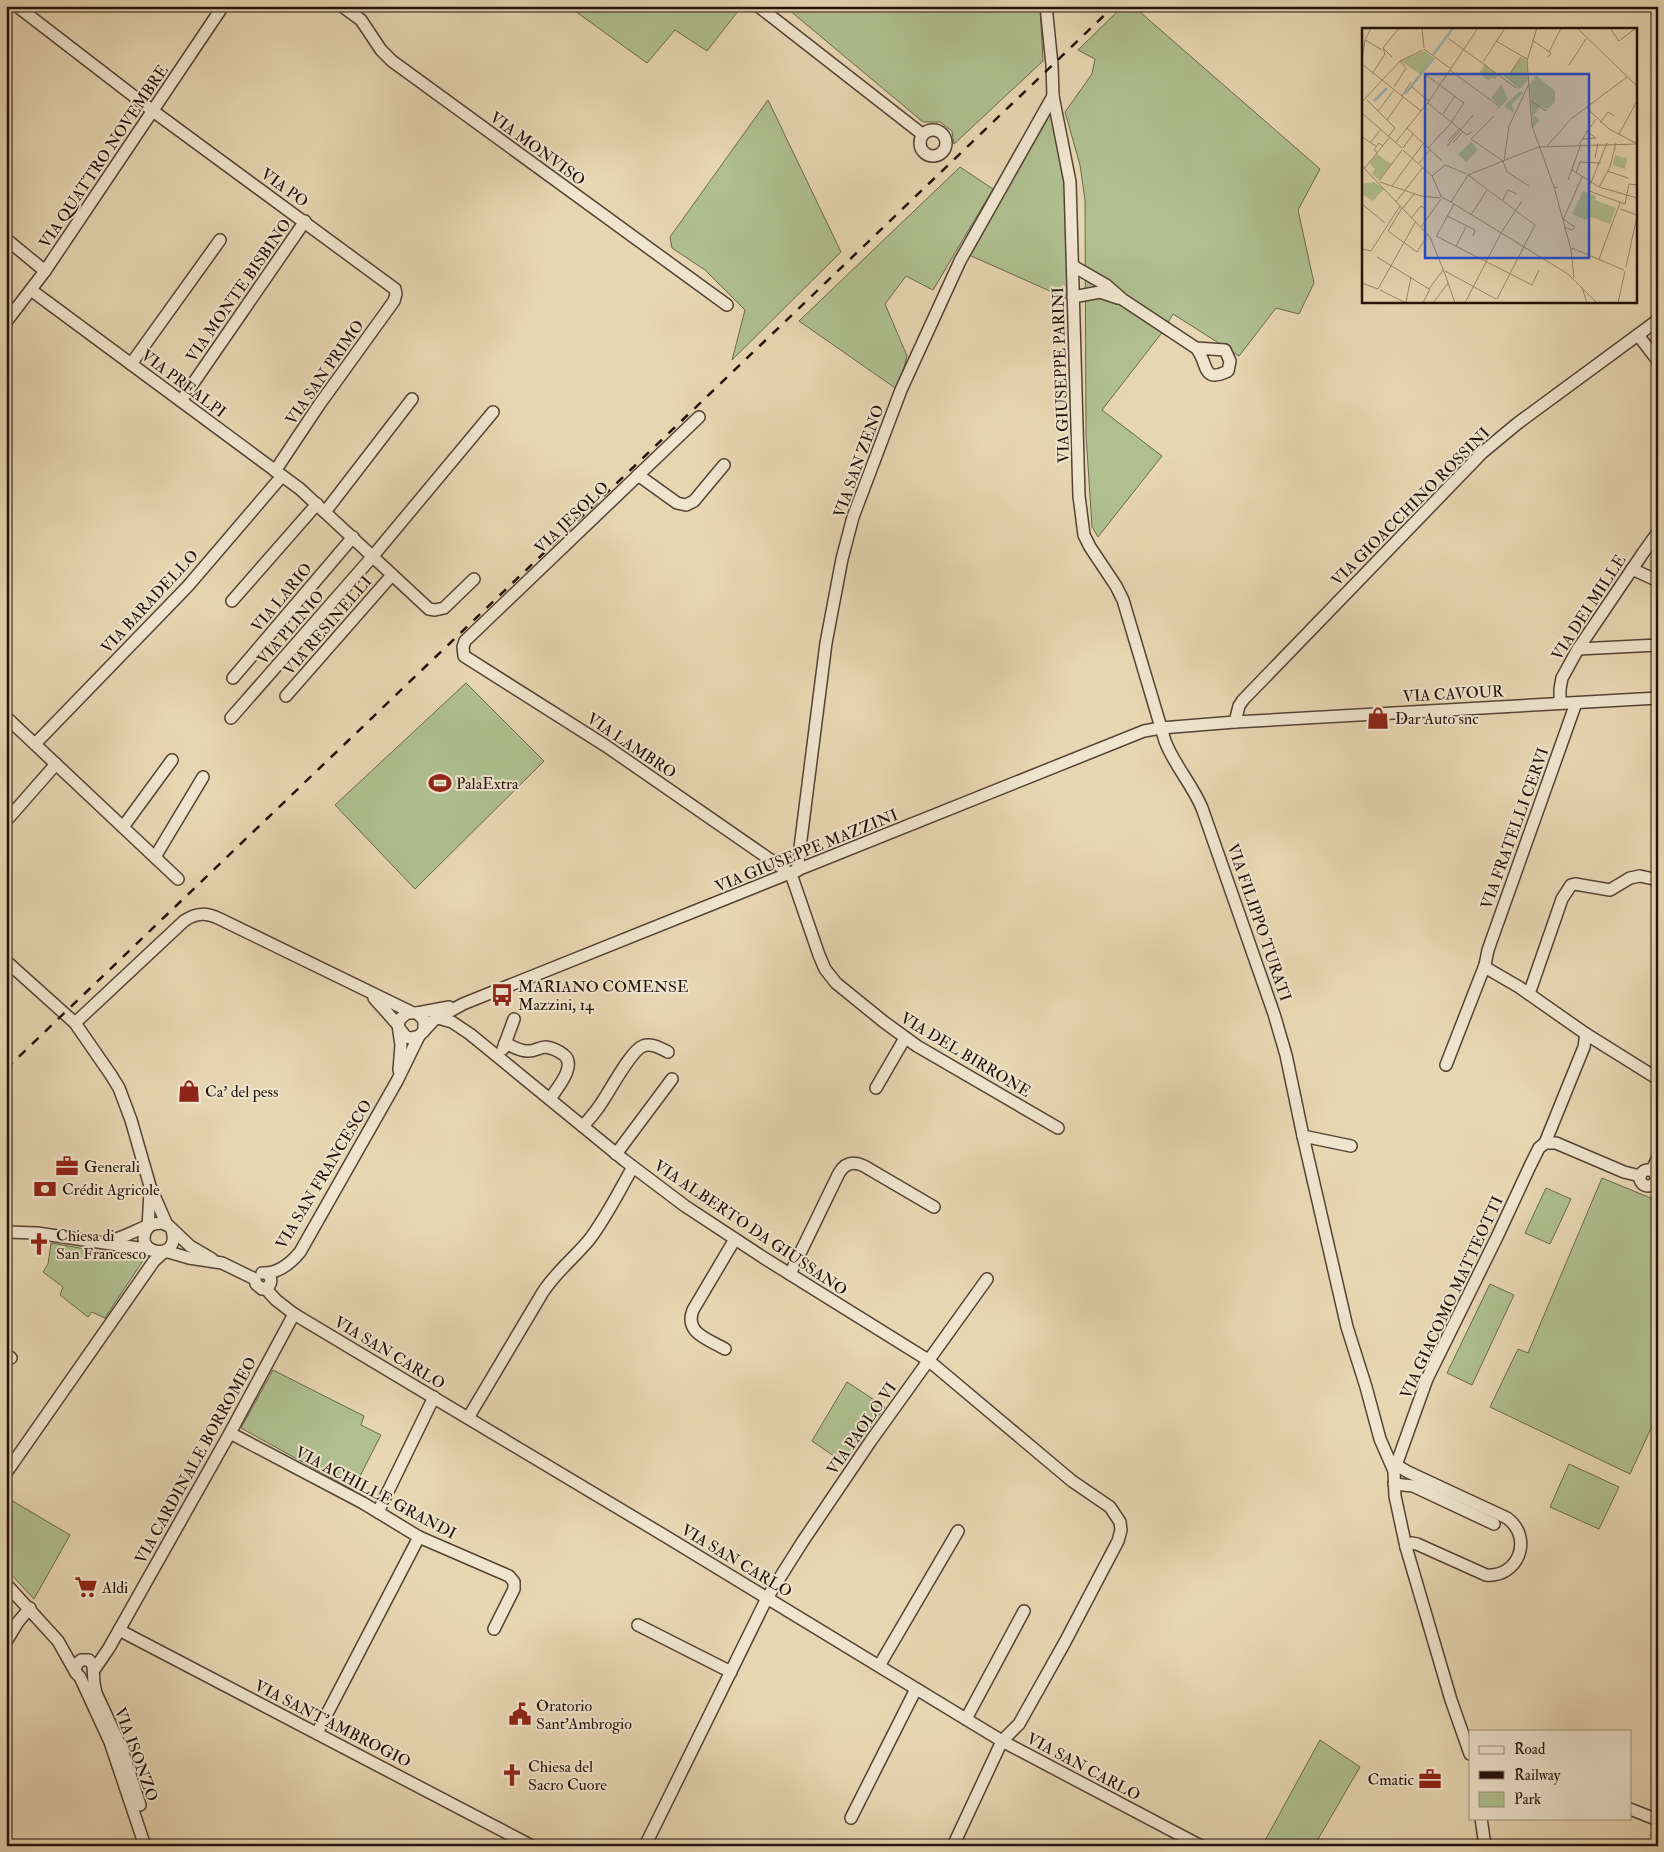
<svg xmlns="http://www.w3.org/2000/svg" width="1664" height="1852" viewBox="0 0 1664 1852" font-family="'IM FELL Double Pica',serif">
	<rect width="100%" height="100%" fill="#e7d6b2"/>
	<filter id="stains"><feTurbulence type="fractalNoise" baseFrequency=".004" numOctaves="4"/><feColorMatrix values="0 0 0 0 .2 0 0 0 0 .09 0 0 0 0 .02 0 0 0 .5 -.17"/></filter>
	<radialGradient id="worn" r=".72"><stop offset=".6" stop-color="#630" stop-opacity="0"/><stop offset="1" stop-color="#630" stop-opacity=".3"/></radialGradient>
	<g fill="#afbf90" stroke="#6a684e">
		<path d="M568,6H742L707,51L675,30L647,63Z"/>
		<path d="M790,6H842L852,12L856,6H1040L1043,61L954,144L952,131L940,122H923L788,9Z"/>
		<path d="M1123,6H1133L1320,169L1298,210L1314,283L1299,314L1276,308L1239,356L1173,314L1164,330L1102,410L1162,456L1098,537L1092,527L1086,435L1085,200L1080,165L1065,112L1092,74L1095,59L1078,50Z"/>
		<path d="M768,100L841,252L732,360L745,310L705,270L672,248L670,237Z"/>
		<path d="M1051,109L1066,177L1070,300L969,255Z"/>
		<path d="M960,167L993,189L933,290L906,276L885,304L907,356L898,390L799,321Z"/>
		<path d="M466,683L544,761L415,889L335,805Z"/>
		<path d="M1602,1178L1658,1201V1426L1653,1424L1630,1474L1490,1407L1518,1349L1528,1353Z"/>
		<path d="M1546,1188L1571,1199L1550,1244L1525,1233Z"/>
		<path d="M51,1243L144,1259L105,1318L92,1312L88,1317L60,1295L63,1287L43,1272L48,1264Z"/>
		<path d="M1490,1284L1514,1295L1472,1385L1447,1373Z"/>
		<path d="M273,1370L364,1416L361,1425L381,1435L353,1490L241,1428Z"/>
		<path d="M847,1382L885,1407L844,1463L812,1441Z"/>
		<path d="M1569,1464L1619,1487L1599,1529L1550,1507Z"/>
		<path d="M6,1497L70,1535L34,1599L6,1569Z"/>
		<path d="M1320,1740L1360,1767L1314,1846H1262Z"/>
	</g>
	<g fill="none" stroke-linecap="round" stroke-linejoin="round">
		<defs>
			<g id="minor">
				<path d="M342,6L361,20L381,50L392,61L727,305"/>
				<path d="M758,6L922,134"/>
				<path d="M1046,6L1052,65L1053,96L1070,182L1079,496L1084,535L1090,547L1116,586L1123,600L1165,741C1174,765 1192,784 1202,808L1274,1014L1286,1055L1303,1136L1351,1146"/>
				<path d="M18,7L153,111L395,289L396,294L394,301L319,405L275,471"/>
				<circle cx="933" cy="143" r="13"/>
				<path d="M6,239L45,271"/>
				<path d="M1073,266L1106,285L1122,299L1196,348C1209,363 1201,384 1228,371L1230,361L1225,350L1196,348"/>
				<path d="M31,290L300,489L429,609L435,610L444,608L474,579"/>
				<path d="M1073,297L1100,292L1118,298"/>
				<path d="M6,322L45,271L223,6"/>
				<path d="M1638,335L1658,361"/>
				<path d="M131,364L220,240"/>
				<path d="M181,401L305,221"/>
				<path d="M699,417L465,641L463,647L464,656L606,746L791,874L819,955L825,969L836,983L884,1022L917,1046L1058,1128"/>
				<path d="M638,475L677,503L686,505L694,501L724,465"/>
				<path d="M325,512L412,399"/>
				<path d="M1632,569L1658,581"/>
				<path d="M232,601L317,504"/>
				<path d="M1578,649L1658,645"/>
				<path d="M233,678L353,537"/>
				<path d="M286,696L392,575"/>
				<path d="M1560,703V689L1562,678L1578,649L1643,553L1658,532"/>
				<path d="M6,717L178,879"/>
				<path d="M231,718L373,556L493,412"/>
				<path d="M1235,722L1239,706L1243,700L1483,452L1518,423L1658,320"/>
				<path d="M35,744L188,586L282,476"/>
				<path d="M6,821L56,764"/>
				<path d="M123,827L172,760"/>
				<path d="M155,857L203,777"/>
				<path d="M797,871L826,643L842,559L853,517L901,390L960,261L1053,96"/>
				<path d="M6,961L75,1023L111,1075L119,1088L131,1120L150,1186L167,1225"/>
				<path d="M1485,965L1488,969L1519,987L1586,1034L1658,1079"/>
				<path d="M1529,994L1562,899L1571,885L1575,884L1610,890L1630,878L1640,876L1658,880"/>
				<path d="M374,998L398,1025"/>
				<path d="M417,1013L449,1007"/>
				<path d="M438,1018L452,1022L470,1034L624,1160L685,1206L764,1258L928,1360L1072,1481L1110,1507L1120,1522L1121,1530L1118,1541L1065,1642L1019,1724L1002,1741L953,1846"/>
				<path d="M75,1023L184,921C197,912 207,913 220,919L411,1012"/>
				<path d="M399,1028L406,1037L411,1038L419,1036L434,1020L463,1004L1144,731L1161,728L1235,722L1658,698"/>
				<path d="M505,1043C512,1046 519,1051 527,1051C534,1052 539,1047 546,1047C552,1048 559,1051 564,1055C577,1066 557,1088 550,1099"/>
				<path d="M503,1049L514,1019"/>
				<path d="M1446,1065L1485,965L1488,950L1576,703"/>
				<path d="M399,1070L401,1045L398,1025L400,1019L407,1013H417L424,1020V1031"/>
				<path d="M876,1088L905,1038"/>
				<path d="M583,1126C589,1119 595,1113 600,1105C609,1093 630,1051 643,1046C652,1043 660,1048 668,1052"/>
				<path d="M1303,1136L1347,1327L1366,1387L1380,1439L1394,1471"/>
				<path d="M1545,1143H1556L1624,1172L1640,1176"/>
				<path d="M616,1154L672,1079"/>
				<circle cx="1648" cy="1178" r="8"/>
				<path d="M1652,1170L1658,1157"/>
				<path d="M150,1225C126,1253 182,1265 172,1230"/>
				<path d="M148,1228L150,1191"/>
				<path d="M6,1232L37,1233L152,1250"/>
				<path d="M107,1241C126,1239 144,1223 162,1223L169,1226L190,1246L212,1259"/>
				<path d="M262,1273C277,1274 290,1264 300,1252L397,1081L419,1036"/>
				<path d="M790,1274L839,1173C845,1163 853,1161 864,1166L934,1207"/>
				<path d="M265,1288L276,1300L294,1314L670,1539L1002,1741L1201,1846"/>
				<path d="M725,1349C708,1339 684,1333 693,1310L735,1239"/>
				<path d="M6,1354L11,1358"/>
				<path d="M468,1418L543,1292C556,1272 574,1258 589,1240C606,1218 619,1191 633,1167"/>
				<path d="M230,1433L363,1503L419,1537L509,1576L514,1582V1589L494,1629"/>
				<path d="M1396,1465L1408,1472L1507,1518C1534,1538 1518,1578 1486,1575L1417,1544L1412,1543L1406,1547"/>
				<path d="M6,1473L154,1261L165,1251L189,1258L222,1263L255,1279L256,1284L262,1289C271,1288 273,1280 268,1274"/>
				<path d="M1394,1484L1413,1486L1494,1524"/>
				<path d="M378,1512L434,1397"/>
				<path d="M6,1584L58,1641L76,1673L80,1677L110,1742L145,1846"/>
				<path d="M638,1625L731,1672"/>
				<path d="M119,1630L532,1846"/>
				<path d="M6,1642L18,1622L30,1608"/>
				<path d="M879,1666L958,1531"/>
				<path d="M75,1670L77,1664L81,1660H89L93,1665L94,1683L96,1693L121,1747L140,1805"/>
				<path d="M94,1670L109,1648L230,1433L294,1314"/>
				<path d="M966,1719L1024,1611"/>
				<path d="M317,1733L419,1537"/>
				<path d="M1470,1754L1451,1700L1406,1547L1395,1496L1394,1471L1427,1379L1497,1237L1530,1166L1539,1148L1545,1143L1584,1047L1586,1034"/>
				<path d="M1630,1809L1658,1820"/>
				<path d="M851,1818L916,1689"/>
				<path d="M1481,1818L1485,1846"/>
				<path d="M645,1846L767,1598L803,1541L870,1442L987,1279"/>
			</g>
		</defs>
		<use href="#minor" stroke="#554235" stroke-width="14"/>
		<use href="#minor" stroke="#efe4cd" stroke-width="11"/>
		<path stroke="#24110b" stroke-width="2.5" stroke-dasharray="9 9" stroke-linecap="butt" d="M6,1069L1114,6"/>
	</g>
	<defs>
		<symbol id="shop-bare" viewBox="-9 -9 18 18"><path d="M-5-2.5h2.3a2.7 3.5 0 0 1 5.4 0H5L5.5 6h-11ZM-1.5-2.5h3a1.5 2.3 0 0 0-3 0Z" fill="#8f2418" stroke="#efe4cd" stroke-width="2.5" paint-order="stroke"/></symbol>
		<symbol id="stadium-bare" viewBox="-9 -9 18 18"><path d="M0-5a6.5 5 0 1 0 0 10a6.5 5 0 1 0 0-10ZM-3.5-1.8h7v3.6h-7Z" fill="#8f2418" stroke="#efe4cd" stroke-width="2.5" paint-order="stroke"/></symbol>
		<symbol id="bus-bare" viewBox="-9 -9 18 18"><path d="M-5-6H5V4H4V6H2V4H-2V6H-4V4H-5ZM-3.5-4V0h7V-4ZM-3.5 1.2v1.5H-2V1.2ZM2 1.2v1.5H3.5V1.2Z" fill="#8f2418" stroke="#efe4cd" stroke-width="2.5" paint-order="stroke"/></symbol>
		<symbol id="office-bare" viewBox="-9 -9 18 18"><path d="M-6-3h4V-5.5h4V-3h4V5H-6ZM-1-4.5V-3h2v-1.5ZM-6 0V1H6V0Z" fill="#8f2418" stroke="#efe4cd" stroke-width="2.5" paint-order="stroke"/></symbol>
		<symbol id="bank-bare" viewBox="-9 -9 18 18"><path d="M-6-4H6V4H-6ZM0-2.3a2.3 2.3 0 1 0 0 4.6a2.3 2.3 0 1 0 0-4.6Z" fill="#8f2418" stroke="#efe4cd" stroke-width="2.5" paint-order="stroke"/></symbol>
		<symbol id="church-bare" viewBox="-9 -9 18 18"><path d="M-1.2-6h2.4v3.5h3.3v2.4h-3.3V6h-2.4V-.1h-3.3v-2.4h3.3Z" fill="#8f2418" stroke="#efe4cd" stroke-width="2.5" paint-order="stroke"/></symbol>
		<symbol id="supermarket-bare" viewBox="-9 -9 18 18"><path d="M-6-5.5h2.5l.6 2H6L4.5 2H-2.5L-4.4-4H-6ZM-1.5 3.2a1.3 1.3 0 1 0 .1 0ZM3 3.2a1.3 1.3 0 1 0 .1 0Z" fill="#8f2418" stroke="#efe4cd" stroke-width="2.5" paint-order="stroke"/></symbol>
		<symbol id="civic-bare" viewBox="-9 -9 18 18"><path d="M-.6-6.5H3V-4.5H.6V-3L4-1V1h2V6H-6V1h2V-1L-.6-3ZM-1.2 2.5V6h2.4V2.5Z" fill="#8f2418" stroke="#efe4cd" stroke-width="2.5" paint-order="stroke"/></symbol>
	</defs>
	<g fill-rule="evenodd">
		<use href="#shop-bare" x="1362" y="702" width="32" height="32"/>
		<use href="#stadium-bare" x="424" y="767" width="32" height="32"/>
		<use href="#bus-bare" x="486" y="979" width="32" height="32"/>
		<use href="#shop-bare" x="173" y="1075" width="32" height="32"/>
		<use href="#office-bare" x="51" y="1150" width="32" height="32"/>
		<use href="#bank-bare" x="29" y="1173" width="32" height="32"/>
		<use href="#church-bare" x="23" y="1228" width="32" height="32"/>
		<use href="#supermarket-bare" x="70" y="1571" width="32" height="32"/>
		<use href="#civic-bare" x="504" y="1698" width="32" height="32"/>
		<use href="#church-bare" x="496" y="1759" width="32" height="32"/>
		<use href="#office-bare" x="1414" y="1763" width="32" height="32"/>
	</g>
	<g text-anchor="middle" stroke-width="4" stroke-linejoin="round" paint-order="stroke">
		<g font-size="16" fill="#24110b" stroke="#efe4cd">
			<text transform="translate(538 148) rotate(36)" y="6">VIA MONVISO</text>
			<text transform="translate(103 156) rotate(-56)" y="6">VIA QUATTRO NOVEMBRE</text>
			<text transform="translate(285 187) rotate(36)" y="6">VIA PO</text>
			<text transform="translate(238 290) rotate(-55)" y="6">VIA MONTE BISBINO</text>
			<text transform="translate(324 372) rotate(-55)" y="6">VIA SAN PRIMO</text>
			<text transform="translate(1060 375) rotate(-92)" y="6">VIA GIUSEPPE PARINI</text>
			<text transform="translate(184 383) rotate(37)" y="6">VIA PREALPI</text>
			<text transform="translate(858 461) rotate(-70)" y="6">VIA SAN ZENO</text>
			<text transform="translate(1410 506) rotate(-45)" y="6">VIA GIOACCHINO ROSSINI</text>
			<text transform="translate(571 517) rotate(-44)" y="6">VIA JESOLO</text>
			<text transform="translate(281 597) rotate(-50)" y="6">VIA LARIO</text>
			<text transform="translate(149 601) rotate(-47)" y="6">VIA BARADELLO</text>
			<text transform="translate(1588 607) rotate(-57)" y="6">VIA DEI MILLE</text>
			<text transform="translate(327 625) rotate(-49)" y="6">VIA RESINELLI</text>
			<text transform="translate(290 627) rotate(-49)" y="6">VIA PLINIO</text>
			<text transform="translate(1453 693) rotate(-3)" y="6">VIA CAVOUR</text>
			<text transform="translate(632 745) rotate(34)" y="6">VIA LAMBRO</text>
			<text transform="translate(1514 828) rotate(-70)" y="6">VIA FRATELLI CERVI</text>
			<text transform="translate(806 850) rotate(-22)" y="6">VIA GIUSEPPE MAZZINI</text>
			<text transform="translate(1260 922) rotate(71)" y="6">VIA FILIPPO TURATI</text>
			<text transform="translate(966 1054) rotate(31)" y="6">VIA DEL BIRRONE</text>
			<text transform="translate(323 1174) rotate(-59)" y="6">VIA SAN FRANCESCO</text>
			<text transform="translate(751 1227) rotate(34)" y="6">VIA ALBERTO DA GIUSSANO</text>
			<text transform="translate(1451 1297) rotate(-65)" y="6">VIA GIACOMO MATTEOTTI</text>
			<text transform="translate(390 1352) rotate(31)" y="6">VIA SAN CARLO</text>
			<text transform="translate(861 1428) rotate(-55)" y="6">VIA PAOLO VI</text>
			<text transform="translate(195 1460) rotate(-61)" y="6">VIA CARDINALE BORROMEO</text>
			<text transform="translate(376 1492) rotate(28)" y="6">VIA ACHILLE GRANDI</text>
			<text transform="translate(737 1560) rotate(31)" y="6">VIA SAN CARLO</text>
			<text transform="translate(333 1723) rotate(27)" y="6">VIA SANT'AMBROGIO</text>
			<text transform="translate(137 1754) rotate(70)" y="6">VIA ISONZO</text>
			<text transform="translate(1084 1766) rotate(28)" y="6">VIA SAN CARLO</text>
		</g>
		<g font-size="16" fill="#24110b" stroke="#efe4cd" text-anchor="start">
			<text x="1395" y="724">Dar Auto snc</text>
			<text x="456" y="789">PalaExtra</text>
			<text x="518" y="992">MARIANO COMENSE<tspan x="518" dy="18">Mazzini, 14</tspan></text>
			<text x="205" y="1097">Ca' del pess</text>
			<text x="84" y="1172">Generali</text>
			<text x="62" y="1195">Crédit Agricole</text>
			<text x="56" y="1241">Chiesa di<tspan x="56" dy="18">San Francesco</tspan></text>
			<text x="102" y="1593">Aldi</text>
			<text x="536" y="1711">Oratorio<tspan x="536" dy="18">Sant'Ambrogio</tspan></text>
			<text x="528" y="1772">Chiesa del<tspan x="528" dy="18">Sacro Cuore</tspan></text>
			<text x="1414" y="1785" text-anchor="end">Cmatic</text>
		</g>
	</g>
	<g transform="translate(1362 28)">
		<rect width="275" height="275" fill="#e7d6b2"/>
		<path d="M62,23L71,29L58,46L39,33ZM159,30L164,32L166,52L157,61L141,47H147ZM123,36L136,47L133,51L129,49L127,53L117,45ZM174,47L193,63V74L185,82L179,78L172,87L178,92L171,100L168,57ZM139,56L146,71L135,82L136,77L129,70ZM158,63L161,65L150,76L152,85L142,78ZM109,114L116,122L104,134L96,126ZM15,126L29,136L17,152L9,145L13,141L7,135ZM253,127L260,129L259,136L261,129L265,130L263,141L251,137ZM12,154L22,161L11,173L0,166V156ZM221,163L234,168L233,172L254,180L248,196L227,188L224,192L210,186Z" fill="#afbf90"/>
		<path fill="none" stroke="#9db6b8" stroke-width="2.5" d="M71,27L91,0M43,66L72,30M12,73L25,60"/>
		<path fill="none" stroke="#99876f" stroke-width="1" d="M60,0L62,20M175,0L165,33L170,98L192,159L196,160M215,0L275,58M248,0L257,13L274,0M86,10L154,60M3,12L20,22M170,12L189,25L186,29M134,13L165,31M21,20L37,0M62,21L89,41M187,24L199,0M23,26L21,20L30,29M0,32L3,12L9,0M121,34L143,0M0,36L59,83M207,37L224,11M88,42L135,77M10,46L23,26M64,47L102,75L90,93M147,47L159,29M32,59L44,40L38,33M50,59L67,73M40,68L49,54M5,72L33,100L26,109M169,73L184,83L181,81M0,74L38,33L61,22M66,75L105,107L110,104M225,80L247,101L274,115M16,83L32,62M0,85L40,120M81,86L93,68M132,88L109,111L141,133L145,144L167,158M25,92L41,69M238,95L246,84L252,88M45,100L80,133M257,106L275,73M0,109L14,118M220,111L234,110L224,103M86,113L98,100M9,114L19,101M33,115L67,73L116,0M91,115L101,103M217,116L234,91M85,118L111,87M185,118L209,91L265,49M41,120L51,106M66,120L91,93M41,122L70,148L79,168M16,125L12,122L17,115L21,118M233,130L236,115M142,133L147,98L167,56M57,135L68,122M0,138L68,209L83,246M2,141L27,110M210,142L237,159L275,170M245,143L266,150M214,145L218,134L239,135M106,147L173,197L135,271M70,148L83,137L105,146M206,152L219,116M17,153L40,122M18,154L59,168L78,170M30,158L61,116M192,159L201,192M237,159L248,139L254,115M226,162L245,115M227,163L263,176L267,156L275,157M78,168L89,174L106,147L176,119L275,116M141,172L146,162L155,166M34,174L61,139M89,174L206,246L235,275M0,176L23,195M40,180L26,203L55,224L66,206M41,180L52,166M258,181L275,187M109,187L125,162M85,188L113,202L111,208M50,189L59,178L64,181M201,191L213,199L210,202L202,199M59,199L79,171M74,208L170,257L177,242M74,209L92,176M94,218L104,199M210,220L262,242M211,220L209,222L201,192L220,149M0,221L9,223L38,178M209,222L212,250M15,229L67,261L81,242M237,231L258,175M264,239L275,188M83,243L134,271M83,246L93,275M0,255L16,261M220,259L225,275M16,261L54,193M18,262L44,275M44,274L49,249M61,275L68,261M71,275L86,255M103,275L139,205L160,173M256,275L263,243"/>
		<path fill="#1d4ed8" fill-opacity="0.15" stroke="#1d4ed8" stroke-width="2.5" d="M63,46H227V230H63Z"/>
		<rect width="275" height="275" fill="none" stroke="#24110b" stroke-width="2.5"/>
	</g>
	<rect width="1664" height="1852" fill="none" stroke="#e7d6b2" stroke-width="25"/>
	<rect x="8" y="8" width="1649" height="1837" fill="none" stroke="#24110b" stroke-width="2.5"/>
	<rect x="12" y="12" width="1639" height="1827" fill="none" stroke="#24110b"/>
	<rect x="1469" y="1730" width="162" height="90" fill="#efe4cd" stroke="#9e907f"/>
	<rect x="1479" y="1746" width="25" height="8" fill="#efe4cd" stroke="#9e907f"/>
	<text x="1514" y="1754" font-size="15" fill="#24110b">Road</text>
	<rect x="1479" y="1771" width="25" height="8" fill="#24110b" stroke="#9e907f"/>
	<text x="1514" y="1780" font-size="15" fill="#24110b">Railway</text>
	<rect x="1479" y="1792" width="25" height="15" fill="#afbf90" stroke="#9e907f"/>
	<text x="1514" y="1804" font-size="15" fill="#24110b">Park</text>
	<rect width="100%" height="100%" filter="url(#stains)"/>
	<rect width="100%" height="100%" fill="url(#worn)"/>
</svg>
